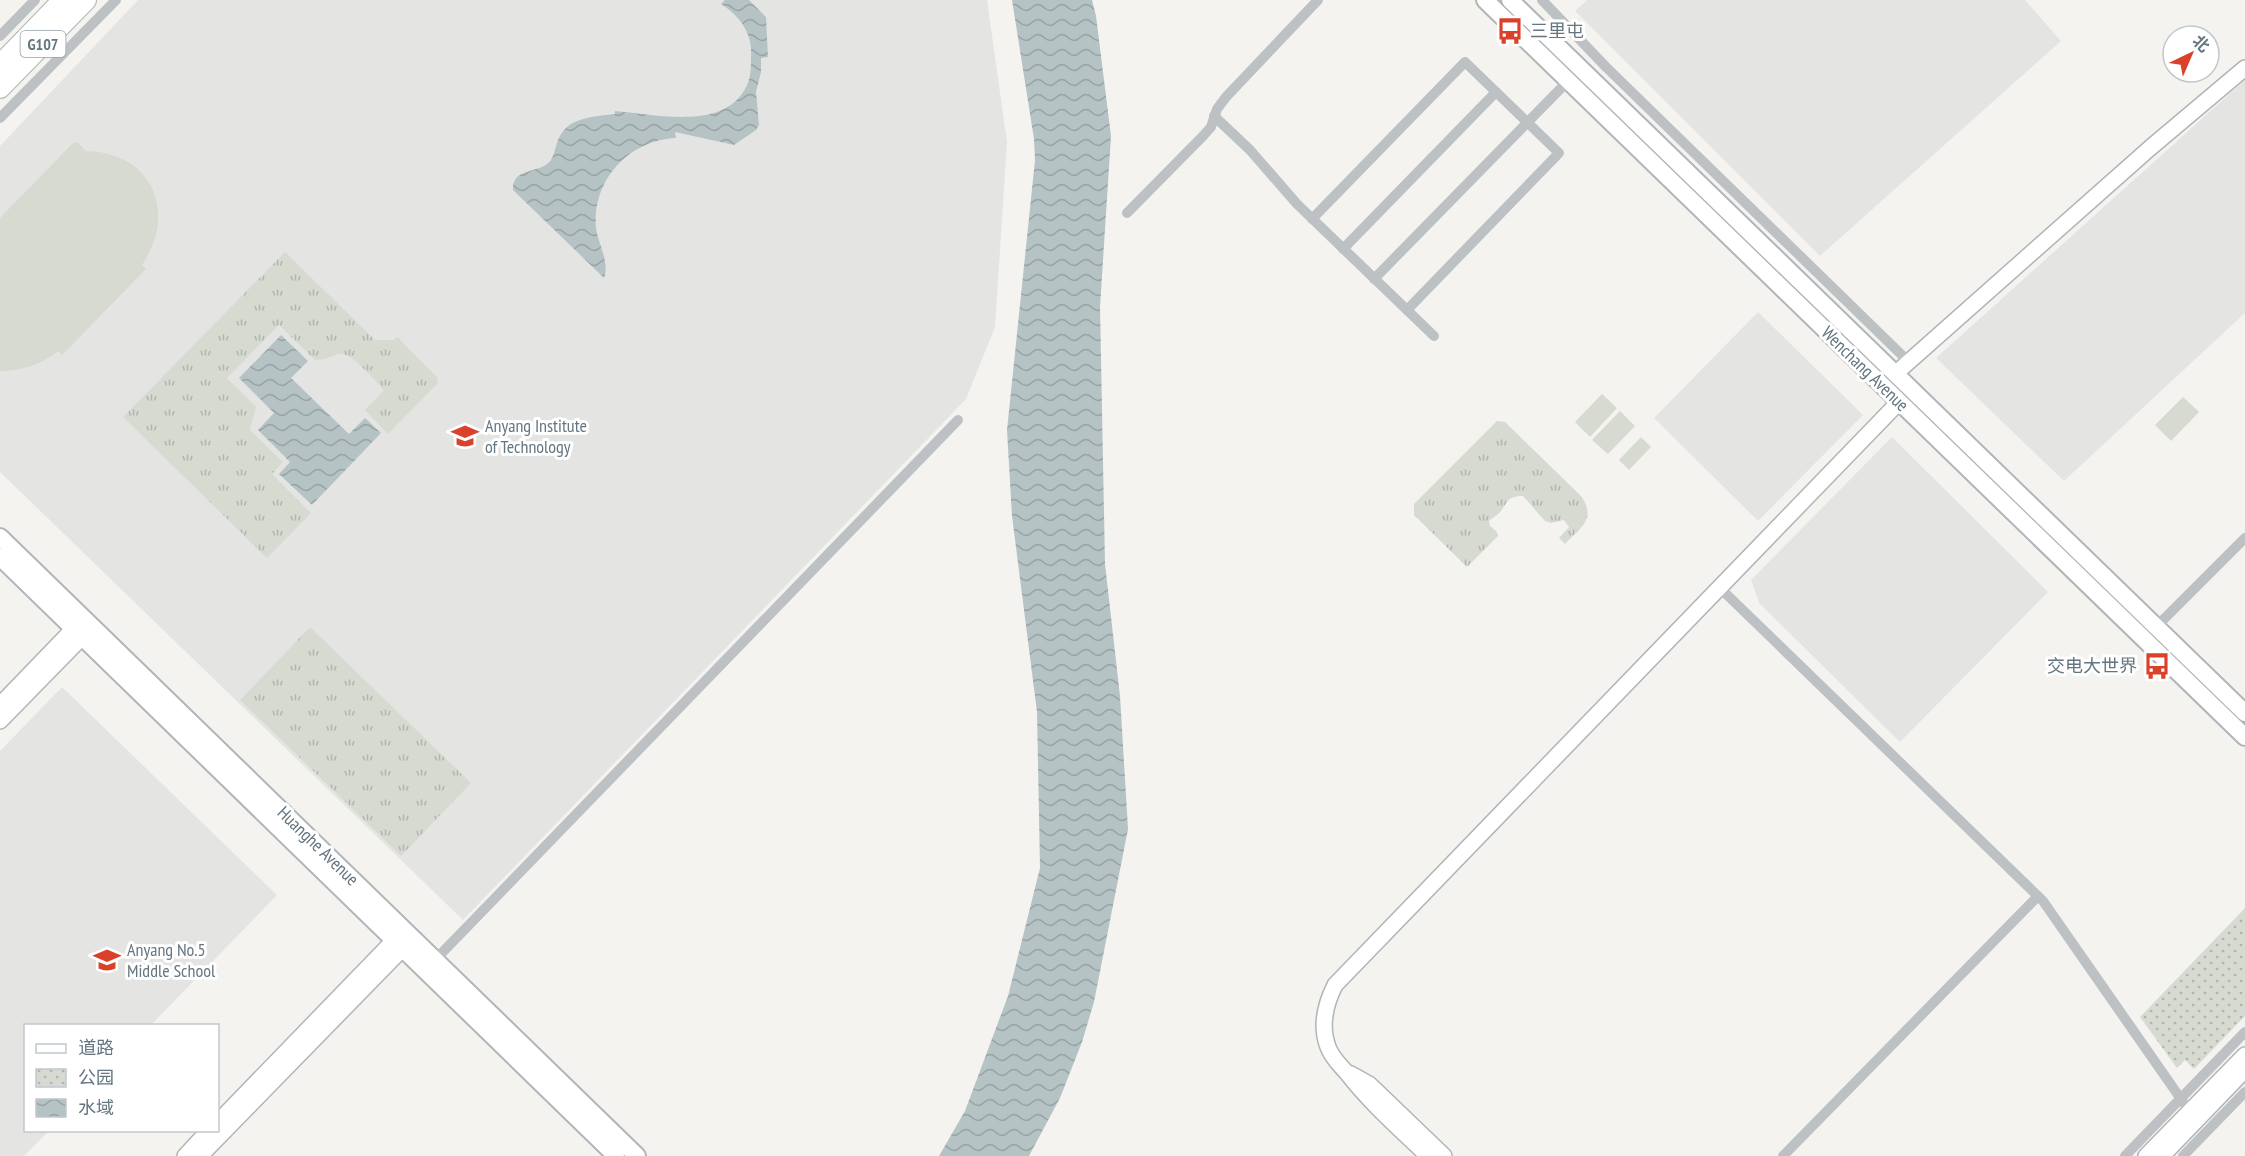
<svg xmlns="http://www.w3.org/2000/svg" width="2245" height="1156" viewBox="0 0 2245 1156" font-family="'PT Sans Narrow','Noto Sans SC',sans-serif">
	<defs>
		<pattern id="grass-tufts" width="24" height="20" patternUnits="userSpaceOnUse" patternTransform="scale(1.5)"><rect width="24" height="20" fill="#d6dad1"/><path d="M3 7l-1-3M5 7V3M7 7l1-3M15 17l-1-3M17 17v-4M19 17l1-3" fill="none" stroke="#b1b5af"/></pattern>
		<pattern id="park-dots" width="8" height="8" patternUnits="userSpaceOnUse" patternTransform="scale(1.5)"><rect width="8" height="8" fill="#d6dad1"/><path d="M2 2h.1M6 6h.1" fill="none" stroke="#b1b5af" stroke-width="1.8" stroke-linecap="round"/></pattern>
		<pattern id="water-waves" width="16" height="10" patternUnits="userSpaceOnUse" patternTransform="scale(1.5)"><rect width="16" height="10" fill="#b5c3c5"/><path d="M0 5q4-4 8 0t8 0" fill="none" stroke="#97a3a5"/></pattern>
	</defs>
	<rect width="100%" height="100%" fill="#f4f3f0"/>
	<g fill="#e4e5e3">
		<path d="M138,0H987L1007,142L995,327L966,399L463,920L0,472V146Z"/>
		<path d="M1587,0H2025L2061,41L1820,256L1575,11Z"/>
		<path d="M2245,80V313L2064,481L1936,358Z"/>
		<path d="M1758,312L1863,415L1758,521L1654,418Z"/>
		<path d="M1892,437L2048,592L1900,742L1759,603L1751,580Z"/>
		<path d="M62,687L277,895L151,1025L26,1026V1130L49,1131L24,1156H0V751Z"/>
	</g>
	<g fill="url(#grass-tufts)">
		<path d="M285,252L375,340H394L397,337L437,377L438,383L388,434L365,410L384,390C375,381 351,351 339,354C329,357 325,360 315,360L279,325L227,378L256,407L250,430L283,462L272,474L311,513L267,558L123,417Z"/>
		<path d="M1497,421L1505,422L1581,496C1597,519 1581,527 1565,544L1559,538L1569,527L1564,520L1551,523L1545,521L1523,496C1504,496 1508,505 1498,514C1495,517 1492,518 1489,521L1490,526L1496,531L1498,536L1467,567L1414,515V504Z"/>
		<path d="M310,627L471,783L401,856L240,700Z"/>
	</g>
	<path fill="url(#park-dots)" d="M2245,908V1016L2194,1069L2185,1060L2177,1068L2140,1017Z"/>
	<g fill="#d6dad1">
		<path d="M77,142L86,151C152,152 178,212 142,265L146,269L62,355L58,351C40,365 23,371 0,371V218L73,143Z"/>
		<path d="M1602,394L1617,408L1590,437L1575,422Z"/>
		<path d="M2183,397L2199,412L2171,441L2155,425Z"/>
		<path d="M1620,411L1635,426L1608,454L1592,440Z"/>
		<path d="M1641,437L1651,447L1629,470L1619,460Z"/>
	</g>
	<g fill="url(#water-waves)">
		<path d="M725,0H749L766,17L768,57L761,58V72L756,92L759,125L756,130L734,145L675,132L676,138C629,140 592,180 596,228C598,243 610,263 604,278L513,190C512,169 535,173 547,164C554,159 554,151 557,143C565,117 591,117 615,114V111C654,114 722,131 745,89C751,80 751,68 751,57C753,34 740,16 721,4Z"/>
		<path d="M1012,0H1092L1096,16L1111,136L1100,307L1105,564L1120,696L1128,829L1094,1002L1082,1042L1060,1098L1029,1156H939L965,1111L1008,996L1040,868L1037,712L1012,516L1007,430L1035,160L1034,139Z"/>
		<path d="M281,335L308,361L291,378L349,434L365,418L381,433L312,505L279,474L290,462L258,430L274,413L239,378Z"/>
	</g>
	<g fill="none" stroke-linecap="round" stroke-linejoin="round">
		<defs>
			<g id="secondary">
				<path d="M1895,374L2150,148L2245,68"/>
				<path d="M0,705L82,620"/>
				<path d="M0,721L90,629"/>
				<path d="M1351,1074L1369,1084L1444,1156"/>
				<path d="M218,1122L402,932"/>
				<path d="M185,1156L209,1130"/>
				<path d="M200,1156L410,941"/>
				<path d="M1428,1156C1400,1129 1371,1104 1347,1073C1340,1065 1332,1058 1328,1047C1320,1026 1325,1005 1335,985L1899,402"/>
				<path d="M2146,1156L2245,1055"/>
				<path d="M2162,1156L2245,1070"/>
			</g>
			<g id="primary">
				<path d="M1485,0L2245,737"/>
				<path d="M1510,0L2245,713"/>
				<path d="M0,537L637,1156"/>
				<path d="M0,557L616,1156"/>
			</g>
			<g id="highway">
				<path d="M0,65L63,0"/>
				<path d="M0,88L86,0"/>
			</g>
		</defs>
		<use href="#secondary" stroke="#afb5b8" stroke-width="18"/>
		<use href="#primary" stroke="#b0b5b8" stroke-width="20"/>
		<use href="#highway" stroke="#b0b4b6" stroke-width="22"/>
		<g stroke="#bdc1c4" stroke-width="10">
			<path d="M1542,0L1606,67L1909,362"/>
			<path d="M0,36L35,0"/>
			<path d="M1214,116L1250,150L1297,204L1434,336"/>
			<path d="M0,118L116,0"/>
			<path d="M1127,213L1203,136L1211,127L1217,109L1226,97L1318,0"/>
			<path d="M1312,219L1465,62L1559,153L1407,310"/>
			<path d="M1343,249L1496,92"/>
			<path d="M1374,279L1568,81"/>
			<path d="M1720,588L2043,901L2190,1112"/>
			<path d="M2156,627L2245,538"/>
			<path d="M435,960L958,420"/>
			<path d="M1783,1156L2038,896"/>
			<path d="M2125,1156L2245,1032"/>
			<path d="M2183,1156L2245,1092"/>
		</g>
		<use href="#secondary" stroke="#fff" stroke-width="15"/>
		<use href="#primary" stroke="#fff" stroke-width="16"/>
		<use href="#highway" stroke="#fff" stroke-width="20"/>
	</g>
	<defs>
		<symbol id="bus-bare" viewBox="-9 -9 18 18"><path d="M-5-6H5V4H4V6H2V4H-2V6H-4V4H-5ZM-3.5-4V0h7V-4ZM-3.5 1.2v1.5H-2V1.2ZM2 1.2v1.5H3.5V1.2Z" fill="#d9412a" stroke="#fff" stroke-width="2.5" paint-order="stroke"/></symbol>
		<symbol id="university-bare" viewBox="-9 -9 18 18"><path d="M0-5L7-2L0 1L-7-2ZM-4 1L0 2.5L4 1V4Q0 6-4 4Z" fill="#d9412a" stroke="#fff" stroke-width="2.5" paint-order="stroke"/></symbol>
		<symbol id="school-bare" viewBox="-9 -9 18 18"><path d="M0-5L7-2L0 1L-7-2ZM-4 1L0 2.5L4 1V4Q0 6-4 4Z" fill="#d9412a" stroke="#fff" stroke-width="2.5" paint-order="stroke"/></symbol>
	</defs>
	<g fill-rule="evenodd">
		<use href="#bus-bare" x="1491" y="12" width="38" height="38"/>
		<use href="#university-bare" x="446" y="417" width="38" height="38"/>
		<use href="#bus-bare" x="2138" y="647" width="38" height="38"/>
		<use href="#school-bare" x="88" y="941" width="38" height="38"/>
	</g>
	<g text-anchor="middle" stroke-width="6" stroke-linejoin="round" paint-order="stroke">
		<rect fill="#fff" stroke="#929fa5" stroke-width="1.5" x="20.5" y="31" width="45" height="26" rx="4.5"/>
		<g font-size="16" font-weight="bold" fill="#64767f">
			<text x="43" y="50">G107</text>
		</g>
		<g font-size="18" fill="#64767f" stroke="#fff" text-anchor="start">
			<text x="1530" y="37">三里屯</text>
			<text x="485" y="432">Anyang Institute<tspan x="485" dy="21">of Technology</tspan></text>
			<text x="2137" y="672" text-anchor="end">交电大世界</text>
			<text x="127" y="956">Anyang No.5<tspan x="127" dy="21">Middle School</tspan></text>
		</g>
		<g font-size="18" fill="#64767f" stroke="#fff">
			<text transform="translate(1865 369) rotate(44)" y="6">Wenchang Avenue</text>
			<text transform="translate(318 846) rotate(44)" y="6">Huanghe Avenue</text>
		</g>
	</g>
	<rect x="24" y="1024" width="195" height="108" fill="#ffffff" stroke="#c1c8cc" stroke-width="1.5"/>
	<rect x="36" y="1044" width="30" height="9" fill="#ffffff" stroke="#c1c8cc" stroke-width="1.5"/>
	<text x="78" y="1054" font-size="18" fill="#64767f">道路</text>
	<rect x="36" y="1069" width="30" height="18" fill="url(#park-dots)" stroke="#c1c8cc" stroke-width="1.5"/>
	<text x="78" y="1084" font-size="18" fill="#64767f">公园</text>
	<rect x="36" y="1099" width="30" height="18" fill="url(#water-waves)" stroke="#c1c8cc" stroke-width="1.5"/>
	<text x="78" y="1114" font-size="18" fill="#64767f">水域</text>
	<g transform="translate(2191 54) rotate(44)"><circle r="28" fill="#ffffff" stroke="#c1c8cc" stroke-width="1.5"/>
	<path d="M0-4.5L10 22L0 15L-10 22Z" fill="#d9412a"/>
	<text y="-9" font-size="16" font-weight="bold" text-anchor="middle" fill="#64767f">北</text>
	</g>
</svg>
